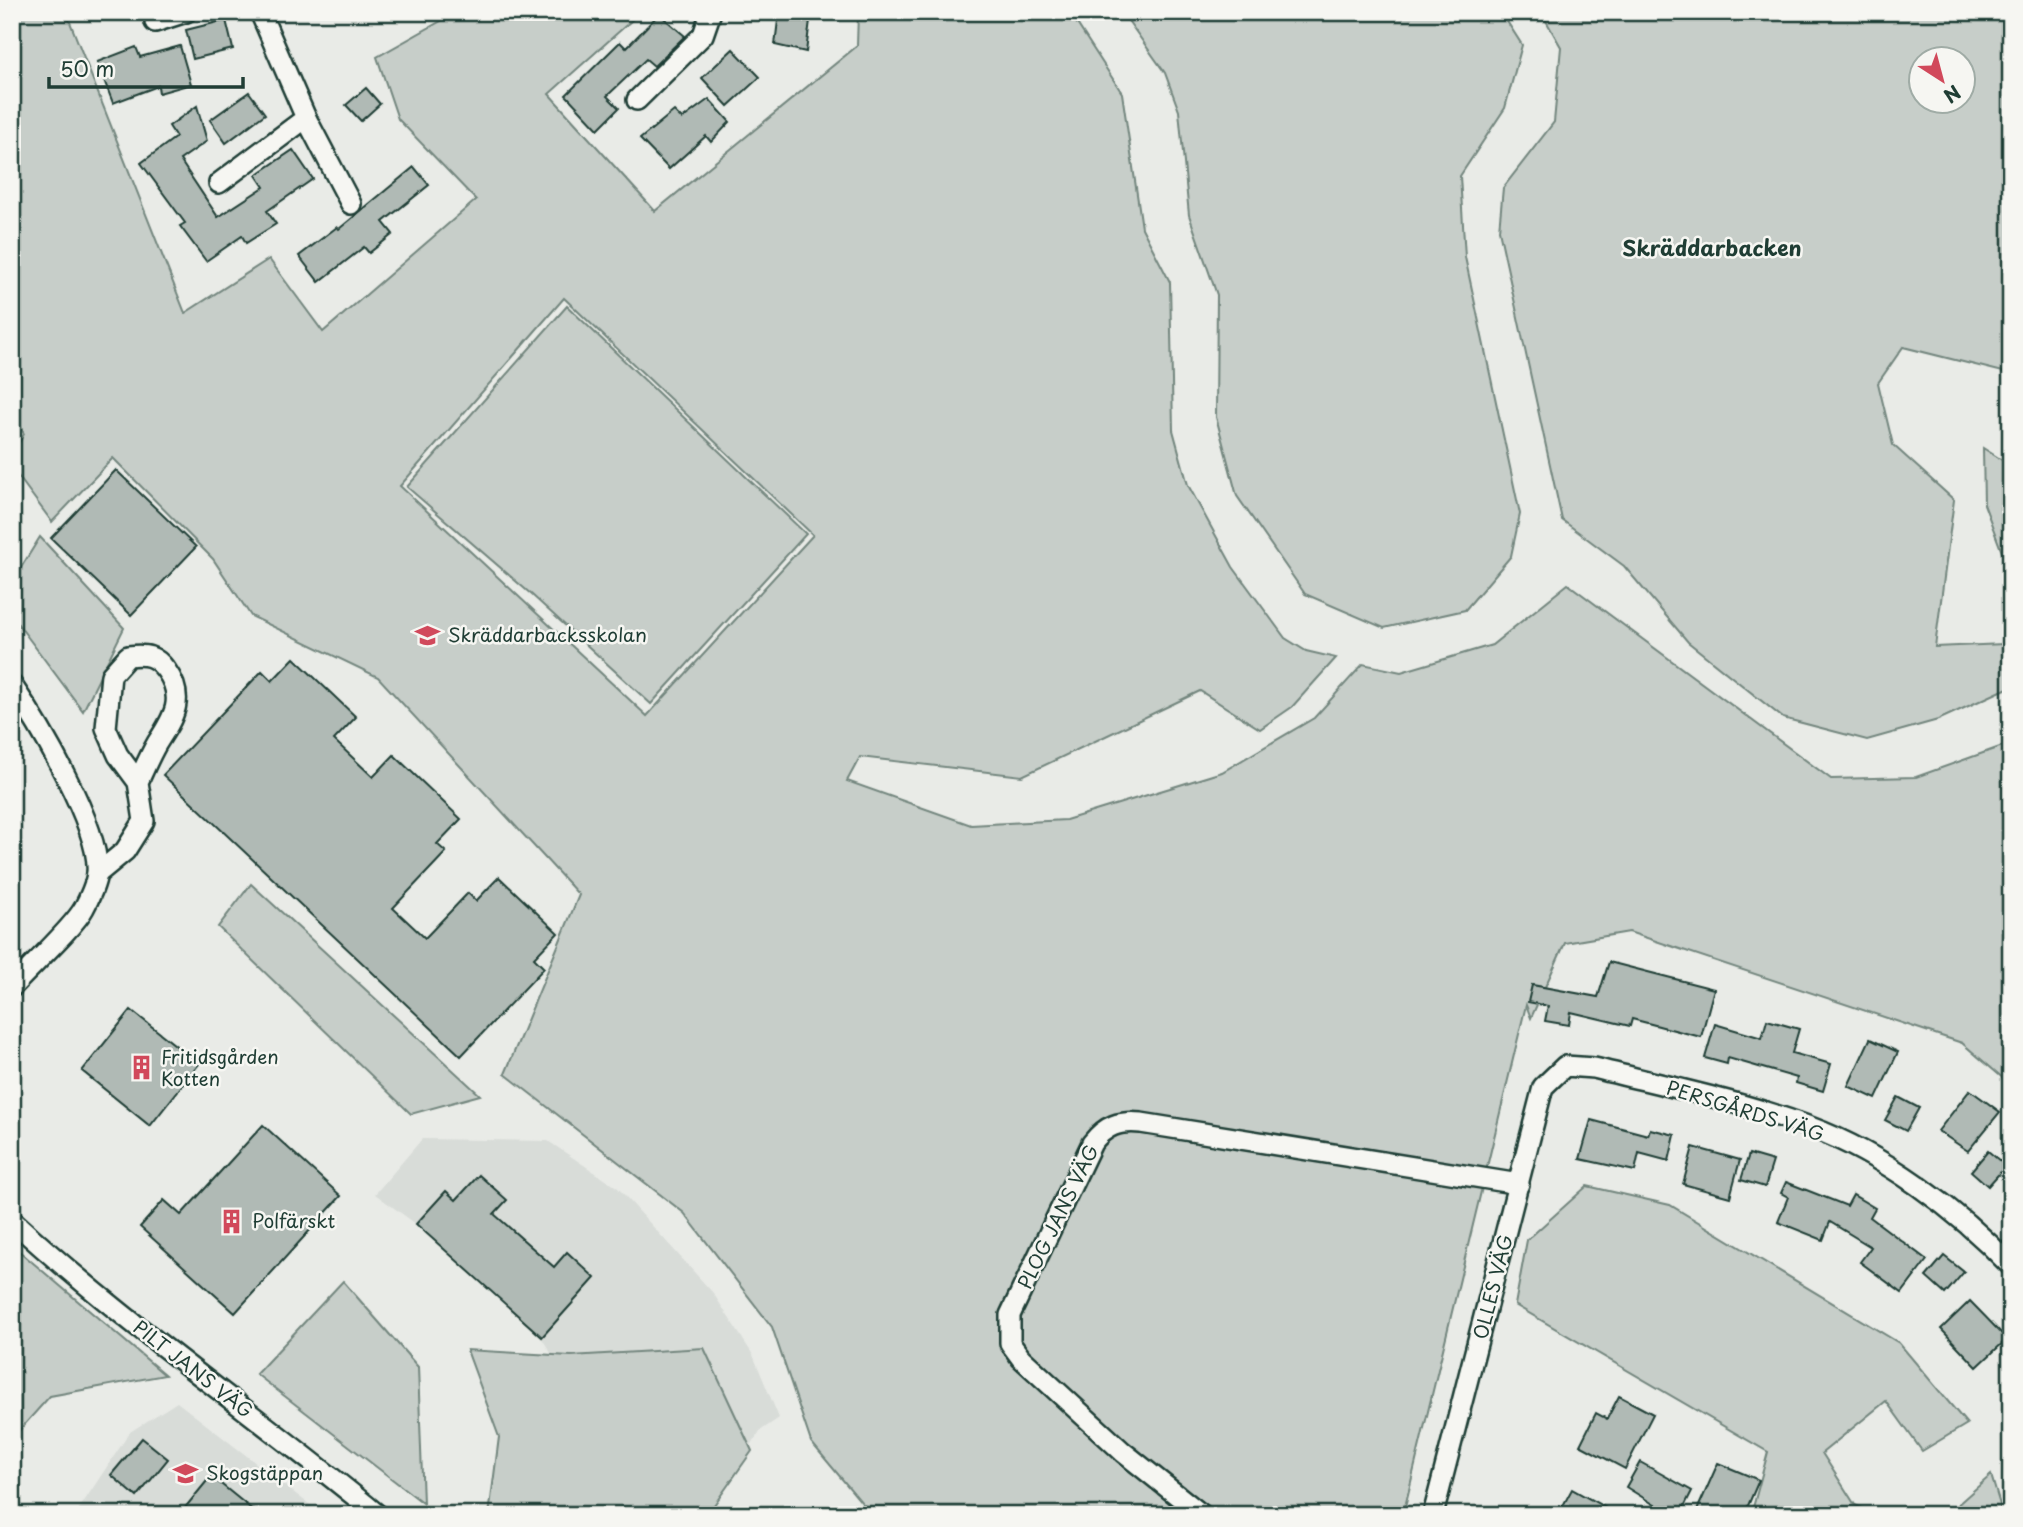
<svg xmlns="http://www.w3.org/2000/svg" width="2023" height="1527" viewBox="0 0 2023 1527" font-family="'Playpen Sans',sans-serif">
	<rect width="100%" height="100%" fill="#e9ebe7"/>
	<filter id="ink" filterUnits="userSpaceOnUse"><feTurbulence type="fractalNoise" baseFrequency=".0143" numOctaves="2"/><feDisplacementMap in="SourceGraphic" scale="14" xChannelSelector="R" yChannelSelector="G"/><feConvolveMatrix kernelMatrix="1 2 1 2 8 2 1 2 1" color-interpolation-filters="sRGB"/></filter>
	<g filter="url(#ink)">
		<g fill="#d8dcd8">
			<path d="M422,1139L548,1141L618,1188L713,1293L753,1355L779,1418L760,1431L708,1515H652L541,1337L416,1224L375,1194Z"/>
			<path d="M177,1402L323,1515H75L130,1432Z"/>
		</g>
		<g fill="#c7cec9" stroke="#73867e" stroke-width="2" fill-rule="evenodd">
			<path d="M12,12H66L185,313L269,259L323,332L476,200L398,119L377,57L457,12H641L549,94L655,211L857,46L858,12H1073L1076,22L1122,93L1142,228L1170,282L1173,430L1188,485L1233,567L1285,638L1306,651L1336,658L1292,707L1260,729L1200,691L1022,776L860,757L847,781L971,825L1066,820L1222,772L1314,718L1363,664L1401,672L1492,645L1568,584L1831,779L1916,777L2011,743V1085L1962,1043L1629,932L1565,943L1531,1018L1526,1005L1403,1515H872L811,1442L772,1327L684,1213L505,1074L579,895L378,677L251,616L213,559L113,458L52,522L12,468V455L24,434L12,411ZM564,298L813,535L647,716L400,486Z"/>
			<path d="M1122,12H1501L1522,45L1505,108L1460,176L1465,257L1520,514L1511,556L1465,610L1384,628L1305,594L1237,496L1216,417L1217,295L1189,215L1179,111L1165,73Z"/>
			<path d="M1541,12H2011V374L1903,347L1878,383L1893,445L1954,500L1935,647L2004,644L2006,563L1984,504L1983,448L2008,464L2011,473L2010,687L1938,720L1867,740L1783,718L1688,642L1624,566L1562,520L1499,230L1503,188L1554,122L1561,47ZM1922,60H1964V102H1922Z"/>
			<path d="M567,306L806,534L651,704L532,595L407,487Z"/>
			<path d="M40,537L124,628L83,711L12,616V582Z"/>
			<path d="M251,884L480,1095L411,1114L218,927Z"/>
			<path d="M1587,1186L1670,1205L1899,1343L1967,1424L1922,1451L1886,1401L1822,1453L1855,1505L1876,1515H1751L1768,1452L1515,1305L1527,1240Z"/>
			<path d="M12,1245L165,1375L50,1396L15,1435L22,1515H12Z"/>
			<path d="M343,1281L418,1367L423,1503L256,1374Z"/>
			<path d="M704,1348L752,1451L707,1515H489L499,1437L467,1350L571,1356Z"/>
			<path d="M1991,1475L2003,1515H1946Z"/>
		</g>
		<g fill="#b0bab5" stroke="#1f3d34" stroke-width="2">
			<path d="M779,12H811L806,52L775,45Z"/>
			<path d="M659,14L685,36L654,66L646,59L607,96L619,108L598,129L566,95L620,42L626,48Z"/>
			<path d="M226,20L233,49L193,59L186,30Z"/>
			<path d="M180,46L191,84L159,93L158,86L113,103L97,62L136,47L140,57Z"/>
			<path d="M733,49L760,77L728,106L702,78Z"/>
			<path d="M366,88L380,104L361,121L346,105Z"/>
			<path d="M249,92L265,114L226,143L210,120Z"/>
			<path d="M709,99L730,122L711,142L706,136L669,169L640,139L674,111L682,119Z"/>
			<path d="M197,106L207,141L180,160L218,217L264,187L256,175L293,150L313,179L267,211L276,224L246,243L242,236L206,261L180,226L185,223L141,163L176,137L169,126Z"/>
			<path d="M414,167L429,185L383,222L393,234L369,253L364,247L319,282L299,256L337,227L339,229Z"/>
			<path d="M116,470L196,547L131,615L51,538Z"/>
			<path d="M294,658L356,717L334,740L373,777L394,755L461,819L437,844L446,852L393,908L425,938L468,893L476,901L499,877L558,933L534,958L544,968L461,1056L163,775L262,671L272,681Z"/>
			<path d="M1609,962L1714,989L1701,1037L1632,1019L1630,1026L1571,1012L1569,1025L1545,1021L1548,1006L1528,1002L1532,985L1598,997Z"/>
			<path d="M131,1010L199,1064L150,1126L82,1071Z"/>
			<path d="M1767,1020L1799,1029L1792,1053L1831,1064L1823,1091L1796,1083L1797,1078L1728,1058L1727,1064L1705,1058L1715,1024L1762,1038Z"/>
			<path d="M1870,1039L1898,1052L1876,1099L1848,1086Z"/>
			<path d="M1970,1090L2000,1112L1968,1151L1938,1131Z"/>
			<path d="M1898,1097L1919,1108L1906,1131L1885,1120Z"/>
			<path d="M1591,1120L1648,1135L1650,1129L1675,1135L1669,1161L1639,1153L1635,1171L1580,1159Z"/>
			<path d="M263,1125L341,1196L235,1313L140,1227L164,1200L181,1215Z"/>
			<path d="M1693,1147L1740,1160L1730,1197L1683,1184Z"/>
			<path d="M1988,1151L2006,1166L1988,1186L1971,1171Z"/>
			<path d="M1749,1154L1773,1161L1765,1187L1741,1180Z"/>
			<path d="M479,1175L507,1200L494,1214L554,1267L567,1252L595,1278L542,1337L416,1224L446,1191L456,1200Z"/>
			<path d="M1786,1182L1847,1206L1853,1195L1875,1208L1870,1217L1927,1260L1902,1293L1860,1262L1871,1247L1830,1222L1823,1240L1778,1222L1788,1197L1781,1193Z"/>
			<path d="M1944,1256L1964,1272L1945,1294L1926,1277Z"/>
			<path d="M1970,1301L2007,1339L1977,1367L1941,1329Z"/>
			<path d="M1619,1396L1653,1414L1625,1469L1580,1445L1596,1413L1607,1419Z"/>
			<path d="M142,1438L168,1459L137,1497L111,1475Z"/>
			<path d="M1640,1462L1692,1491L1680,1515H1671L1626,1487Z"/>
			<path d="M1718,1463L1759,1480L1744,1515H1695Z"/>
			<path d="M211,1476L259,1515H179Z"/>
			<path d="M1572,1489L1619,1515H1558Z"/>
		</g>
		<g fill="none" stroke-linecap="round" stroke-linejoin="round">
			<defs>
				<g id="street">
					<path d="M155,22L186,12"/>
					<path d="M637,100L703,35L711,12"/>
					<path d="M306,118L351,204"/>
					<path d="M219,183L306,118L260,12"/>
					<path d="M12,685C38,723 101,828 97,873C96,883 89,899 84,908C74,927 29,968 12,987"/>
					<path d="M97,874L125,851L144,821L138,782L118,755L106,728L111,675L128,656C146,654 155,655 166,670C186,698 174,717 157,743C150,755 144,769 138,782"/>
					<path d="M12,1220C127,1326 257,1415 378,1515"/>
					<path d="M1202,1515L1123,1452L1021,1358L1010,1343V1315L1092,1143C1106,1125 1119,1121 1141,1123L1519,1184"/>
					<path d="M1433,1515L1543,1087L1565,1066L1594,1068C1666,1086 1741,1101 1810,1127C1883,1154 1958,1210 2011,1266"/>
				</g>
			</defs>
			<use href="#street" stroke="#1f3d34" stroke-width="24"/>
			<use href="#street" stroke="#f6f6f2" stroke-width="19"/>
		</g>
	</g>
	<defs>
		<symbol id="school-bare" viewBox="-9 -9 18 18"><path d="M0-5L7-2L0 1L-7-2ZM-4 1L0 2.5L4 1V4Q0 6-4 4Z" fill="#d1495b" stroke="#f6f6f2" stroke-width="2.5" paint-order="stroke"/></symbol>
		<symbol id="building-bare" viewBox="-9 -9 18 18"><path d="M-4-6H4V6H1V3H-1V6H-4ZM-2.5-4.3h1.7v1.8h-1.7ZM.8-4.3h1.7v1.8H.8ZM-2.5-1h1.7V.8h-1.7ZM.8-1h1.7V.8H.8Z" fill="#d1495b" stroke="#f6f6f2" stroke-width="2.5" paint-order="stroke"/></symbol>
	</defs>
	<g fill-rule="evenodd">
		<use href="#school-bare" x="410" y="618" width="35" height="35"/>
		<use href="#building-bare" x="124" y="1050" width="35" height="35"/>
		<use href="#building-bare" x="214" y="1204" width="35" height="35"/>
		<use href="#school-bare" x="168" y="1456" width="35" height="35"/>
	</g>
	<g text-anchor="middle" stroke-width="5" stroke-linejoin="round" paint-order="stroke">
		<g font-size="19" fill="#1f3d34" stroke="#f6f6f2" text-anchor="start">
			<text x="448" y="642">Skräddarbacksskolan</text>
			<text x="161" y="1064">Fritidsgården<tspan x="161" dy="22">Kotten</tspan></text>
			<text x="252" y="1228">Polfärskt</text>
			<text x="206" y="1480">Skogstäppan</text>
		</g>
		<g font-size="19" fill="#1f3d34" stroke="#f6f6f2">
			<text transform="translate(1745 1111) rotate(17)" y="7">PERSGÅRDS VÄG</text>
			<text transform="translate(1058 1217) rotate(-64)" y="7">PLOG JANS VÄG</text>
			<text transform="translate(1493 1287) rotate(-76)" y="7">OLLES VÄG</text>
			<text transform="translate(193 1369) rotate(38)" y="7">PILT JANS VÄG</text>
		</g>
		<g font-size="21" font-weight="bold" fill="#1f3d34" stroke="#f6f6f2">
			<text x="1712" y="256">Skräddarbacken</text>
		</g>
	</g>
	<rect width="2023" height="1527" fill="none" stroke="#f6f6f2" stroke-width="42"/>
	<rect x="21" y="21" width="1981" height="1485" fill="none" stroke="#1f3d34" stroke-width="2.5" filter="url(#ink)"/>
	<g transform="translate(1942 80) rotate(144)"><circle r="33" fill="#f6f6f2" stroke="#a0aca6" stroke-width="2"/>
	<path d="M0-5L12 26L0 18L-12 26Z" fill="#d1495b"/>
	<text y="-10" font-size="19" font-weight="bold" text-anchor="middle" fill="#1f3d34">N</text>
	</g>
	<path d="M49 77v10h194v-10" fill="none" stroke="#1f3d34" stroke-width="3.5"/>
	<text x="60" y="77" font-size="21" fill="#1f3d34" stroke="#f6f6f2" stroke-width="5" paint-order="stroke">50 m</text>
</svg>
